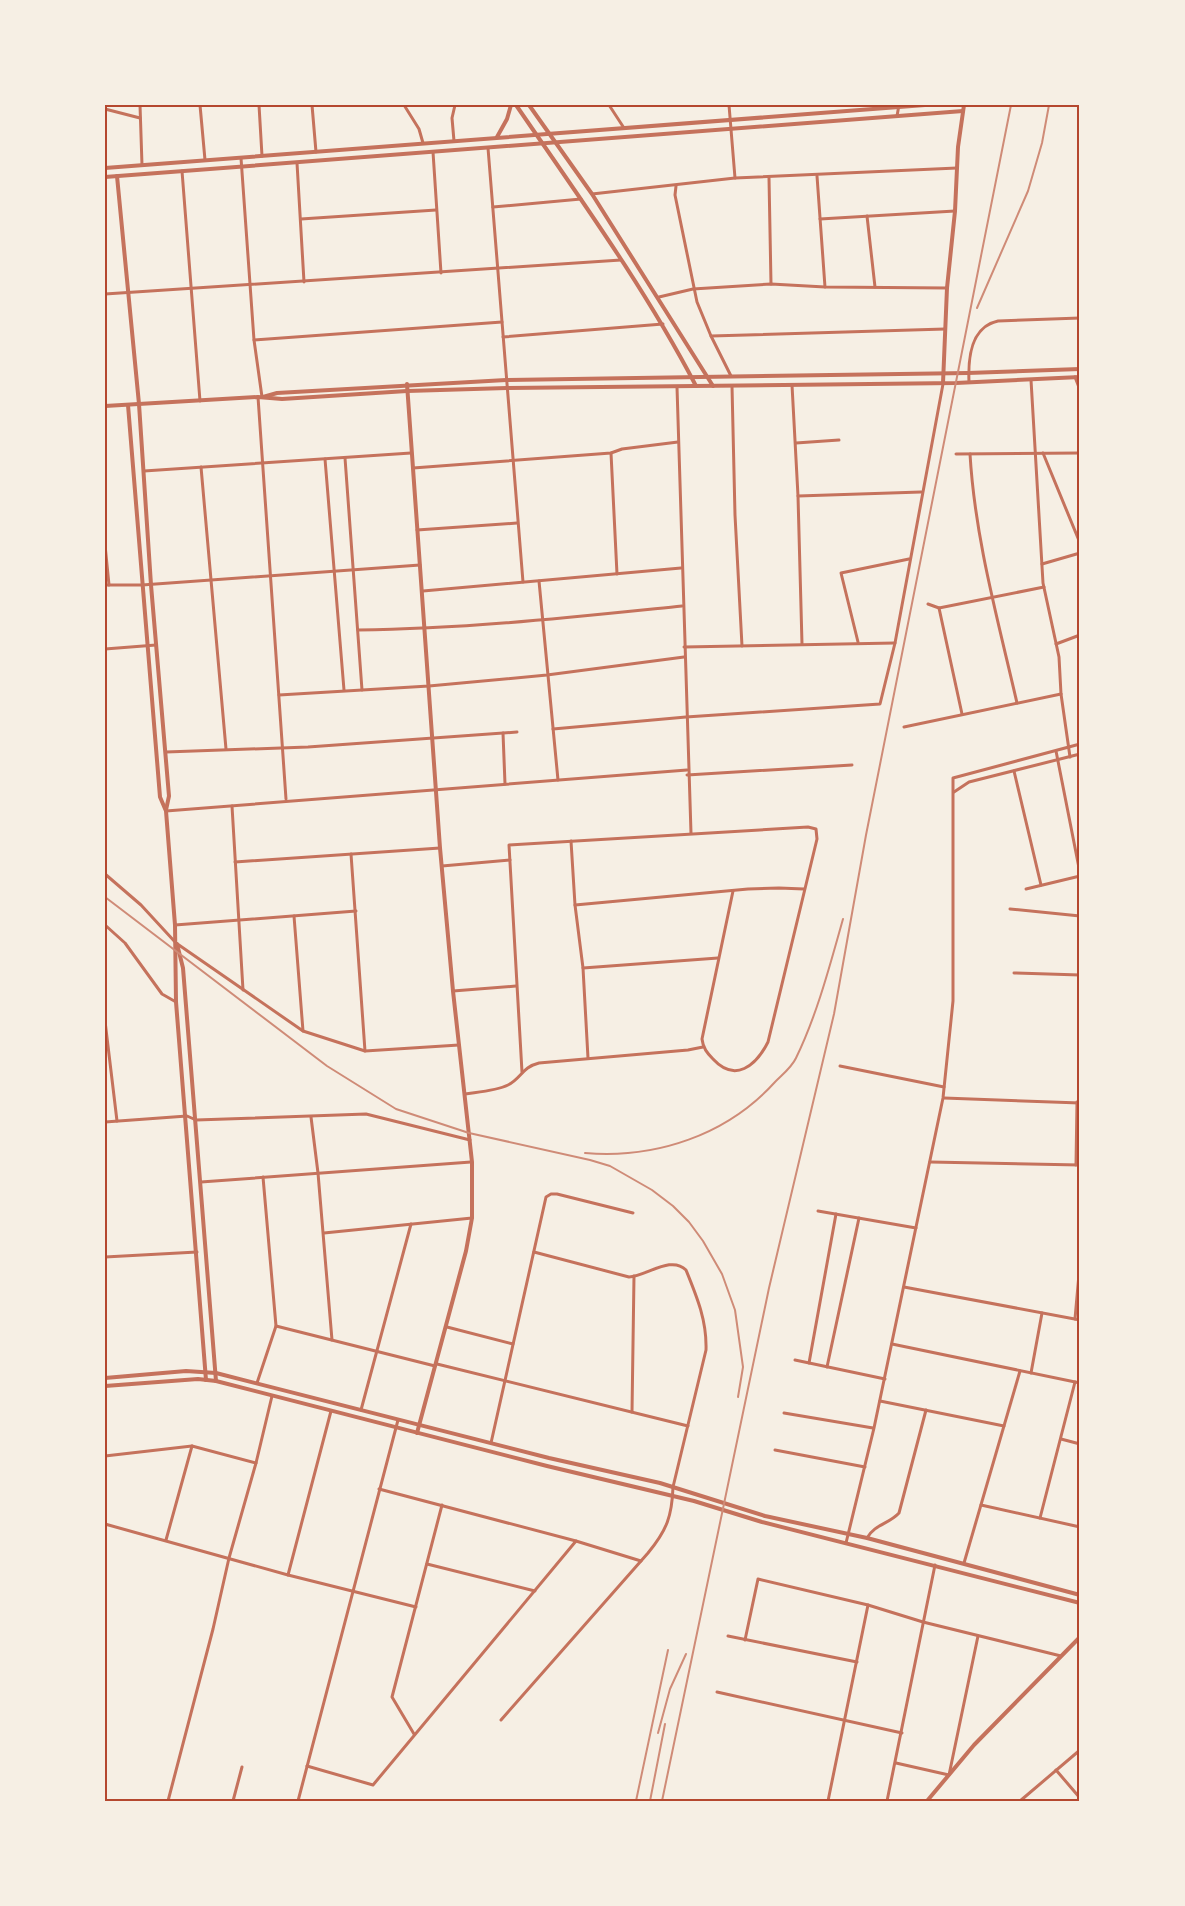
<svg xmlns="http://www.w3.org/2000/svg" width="1185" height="1906" viewBox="0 0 1185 1906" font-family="Mulish,sans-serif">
	<rect width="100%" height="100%" fill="#f6efe4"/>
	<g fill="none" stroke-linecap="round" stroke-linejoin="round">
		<g stroke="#c5725c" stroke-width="3">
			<path d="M140,105L142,165"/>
			<path d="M200,105L205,160"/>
			<path d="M259,105L262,156"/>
			<path d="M312,105L316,152"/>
			<path d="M404,105L419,129L423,143"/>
			<path d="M609,105L624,128"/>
			<path d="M729,105L735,178"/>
			<path d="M105,109L140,118"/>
			<path d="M897,116L899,105"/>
			<path d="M454,141L452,118L455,105"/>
			<path d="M488,148L523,582"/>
			<path d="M433,152L441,273"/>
			<path d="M241,158L254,340L262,397"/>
			<path d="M297,163L304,282"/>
			<path d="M182,171L200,401"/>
			<path d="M817,176L825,287"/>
			<path d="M769,178L771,284"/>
			<path d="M676,186L675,195L697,302L711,336L731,376"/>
			<path d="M592,194L735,178L957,168"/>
			<path d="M493,207L581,199"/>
			<path d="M867,216L875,287"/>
			<path d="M301,219L436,210"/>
			<path d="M820,219L955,211"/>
			<path d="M105,294L621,260"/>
			<path d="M659,297L693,289L771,284L825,287L947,288"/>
			<path d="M711,336L945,329"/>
			<path d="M503,337L663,324"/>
			<path d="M254,340L502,322"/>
			<path d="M1075,377L1080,390"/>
			<path d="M1031,380L1043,583L1059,657L1061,694L1070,757"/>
			<path d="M969,382C968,359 970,327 998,321L1080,318"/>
			<path d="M792,385L798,496L802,644"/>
			<path d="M732,386L735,515L742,646"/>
			<path d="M677,387L691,833"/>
			<path d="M258,397L286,799"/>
			<path d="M796,443L839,440"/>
			<path d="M611,453L617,574"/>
			<path d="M1043,453L1080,543"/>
			<path d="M956,454L1080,453"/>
			<path d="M970,454C975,539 998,620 1017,703"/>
			<path d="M345,458L362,690"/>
			<path d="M325,459L344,690"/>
			<path d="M201,467L226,749"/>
			<path d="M413,468L611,453L622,449L678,442"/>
			<path d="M144,471L411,453"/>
			<path d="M798,496L921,492"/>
			<path d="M417,530L517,523"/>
			<path d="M105,545L109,585"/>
			<path d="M1042,564L1080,553"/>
			<path d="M539,581L558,780"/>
			<path d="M105,585H142L420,565"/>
			<path d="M423,591L681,568"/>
			<path d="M928,604L939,608L1044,587"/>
			<path d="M939,608L962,714"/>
			<path d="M358,630C466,629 574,617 682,606"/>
			<path d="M858,642L841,573L909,559"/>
			<path d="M1056,644L1080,635"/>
			<path d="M684,647L895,643"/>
			<path d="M105,649L156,645"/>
			<path d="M279,695L429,686L547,675L684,657"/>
			<path d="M904,727L1061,694"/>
			<path d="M553,729L686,717L880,704L895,643L943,384"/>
			<path d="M503,733L505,784"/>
			<path d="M1056,751L1080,873"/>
			<path d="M166,752L308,747L517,732"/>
			<path d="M1014,771L1041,885"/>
			<path d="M687,775L852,765"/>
			<path d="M954,792L969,782L1080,754"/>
			<path d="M232,806L243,990"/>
			<path d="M166,811L687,770"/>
			<path d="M571,841L575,905L583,968L588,1058"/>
			<path d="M351,854L365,1051"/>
			<path d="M235,862L440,848"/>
			<path d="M442,866L510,860"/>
			<path d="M105,874L141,905L176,943L303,1031L365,1051L459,1045"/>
			<path d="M1026,889L1080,876"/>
			<path d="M575,905L748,889L779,888L804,889"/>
			<path d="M1010,909L1080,916"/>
			<path d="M294,916L303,1031"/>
			<path d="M105,925L125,943L162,994L176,1002"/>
			<path d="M175,925L356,911"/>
			<path d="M583,968L718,958"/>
			<path d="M1014,973L1080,975"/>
			<path d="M453,991L516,986"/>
			<path d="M105,1021L117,1121"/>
			<path d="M840,1066L944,1087"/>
			<path d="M522,1072L509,845L808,827L816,829L817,839L768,1042C756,1066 735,1083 713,1059C707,1053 703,1048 702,1039L733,891"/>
			<path d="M465,1094C478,1092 496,1091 508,1085C521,1079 522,1067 539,1063L688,1050L703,1047"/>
			<path d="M944,1098L1080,1103"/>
			<path d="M311,1117L318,1173L332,1340"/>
			<path d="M105,1122L187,1116L196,1120L366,1114L470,1140"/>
			<path d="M930,1162L1080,1165"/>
			<path d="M1076,1165L1077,1102"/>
			<path d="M201,1182L471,1162"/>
			<path d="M818,1211L916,1228"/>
			<path d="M324,1233L472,1218"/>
			<path d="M105,1257L197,1252"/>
			<path d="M904,1287L1080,1320"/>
			<path d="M1075,1319L1080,1263"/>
			<path d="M276,1326L435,1366"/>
			<path d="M447,1327L513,1344"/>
			<path d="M892,1344L1080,1383"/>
			<path d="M795,1360L885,1379"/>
			<path d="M809,1363L836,1214"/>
			<path d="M437,1364L688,1426"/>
			<path d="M827,1367L859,1218"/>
			<path d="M1031,1373L1042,1313"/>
			<path d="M257,1383L276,1326L263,1177"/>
			<path d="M880,1401L1004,1426"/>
			<path d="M361,1410L411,1224"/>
			<path d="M632,1412L634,1276"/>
			<path d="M784,1413L873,1428"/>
			<path d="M1061,1439L1080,1444"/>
			<path d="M491,1443L546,1197L551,1194H557L633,1213"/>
			<path d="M775,1450L865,1467"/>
			<path d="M105,1456L192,1446L256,1463"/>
			<path d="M379,1489L576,1541L641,1561"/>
			<path d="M981,1505L1080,1527"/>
			<path d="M1040,1518L1075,1382"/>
			<path d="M105,1524L288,1575L416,1607"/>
			<path d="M867,1538C875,1524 889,1524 899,1513L926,1410"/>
			<path d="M166,1540L192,1446"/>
			<path d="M846,1543L874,1428L943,1098L953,1001V778L1080,744"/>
			<path d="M964,1563L1020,1371"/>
			<path d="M427,1564L535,1591"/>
			<path d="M288,1575L331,1411"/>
			<path d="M728,1636L857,1662"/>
			<path d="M745,1640L758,1579L868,1605L923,1622L1061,1656"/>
			<path d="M717,1692L902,1733"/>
			<path d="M501,1720L648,1553C667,1530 672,1516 673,1487L706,1350C707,1321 697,1297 686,1270C671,1255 647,1276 629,1277L534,1252"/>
			<path d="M414,1734L392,1697L442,1505"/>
			<path d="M896,1763L949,1775L978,1636"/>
			<path d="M307,1766L373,1785L576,1541"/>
			<path d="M1056,1770L1080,1798"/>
			<path d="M168,1801L213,1629L229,1558L256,1463L272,1396"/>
			<path d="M233,1801L242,1767"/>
			<path d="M298,1801L398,1420"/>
			<path d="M828,1801L868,1605"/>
			<path d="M887,1801L935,1565"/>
			<path d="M1020,1801L1080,1750"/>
		</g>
		<g stroke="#c5725c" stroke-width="4">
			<path d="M516,105C579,197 645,288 696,386"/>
			<path d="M529,105L592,194L713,386"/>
			<path d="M497,137L507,119L511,105"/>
			<path d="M105,168L925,105"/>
			<path d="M117,176L139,404L151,585L169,796L166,810"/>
			<path d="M105,177L963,111"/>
			<path d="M943,383L947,288L955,211L958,147L964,105"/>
			<path d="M407,384L440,848L453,991L472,1162V1218L466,1251L417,1433"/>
			<path d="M263,397L277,393L506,380L968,373L1080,369"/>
			<path d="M128,405L160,797L166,811L175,925L176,1002L206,1380"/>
			<path d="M105,406L258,397L282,399L407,391L507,388L956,383L1080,377"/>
			<path d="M177,944L183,968L216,1381"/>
			<path d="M105,1378L186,1371L216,1373L549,1458L660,1483L765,1516L867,1538L1080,1595"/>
			<path d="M105,1386L198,1379L216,1381L547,1466L694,1501L762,1522L1080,1603"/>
			<path d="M927,1801L974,1745L1080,1637"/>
		</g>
		<g stroke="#cf8b77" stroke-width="2">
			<path d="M977,308L1028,191L1042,143L1049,105"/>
			<path d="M105,897L327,1066L396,1109L469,1133L590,1160L610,1166L652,1190L673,1206L689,1222L703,1241L722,1274L735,1310L743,1367L738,1397"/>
			<path d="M585,1153C656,1159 727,1135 775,1082C782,1075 792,1067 796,1058C817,1015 830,965 843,919"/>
			<path d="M658,1733L670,1689L686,1654"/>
			<path d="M636,1801L668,1650"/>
			<path d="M650,1801L665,1724"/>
			<path d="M662,1801L769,1288L834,1014L866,835L1011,105"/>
		</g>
	</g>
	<rect width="1185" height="1906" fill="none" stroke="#f6efe4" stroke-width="213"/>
	<rect x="106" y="106" width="972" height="1694" fill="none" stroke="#b5482f" stroke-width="2"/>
</svg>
